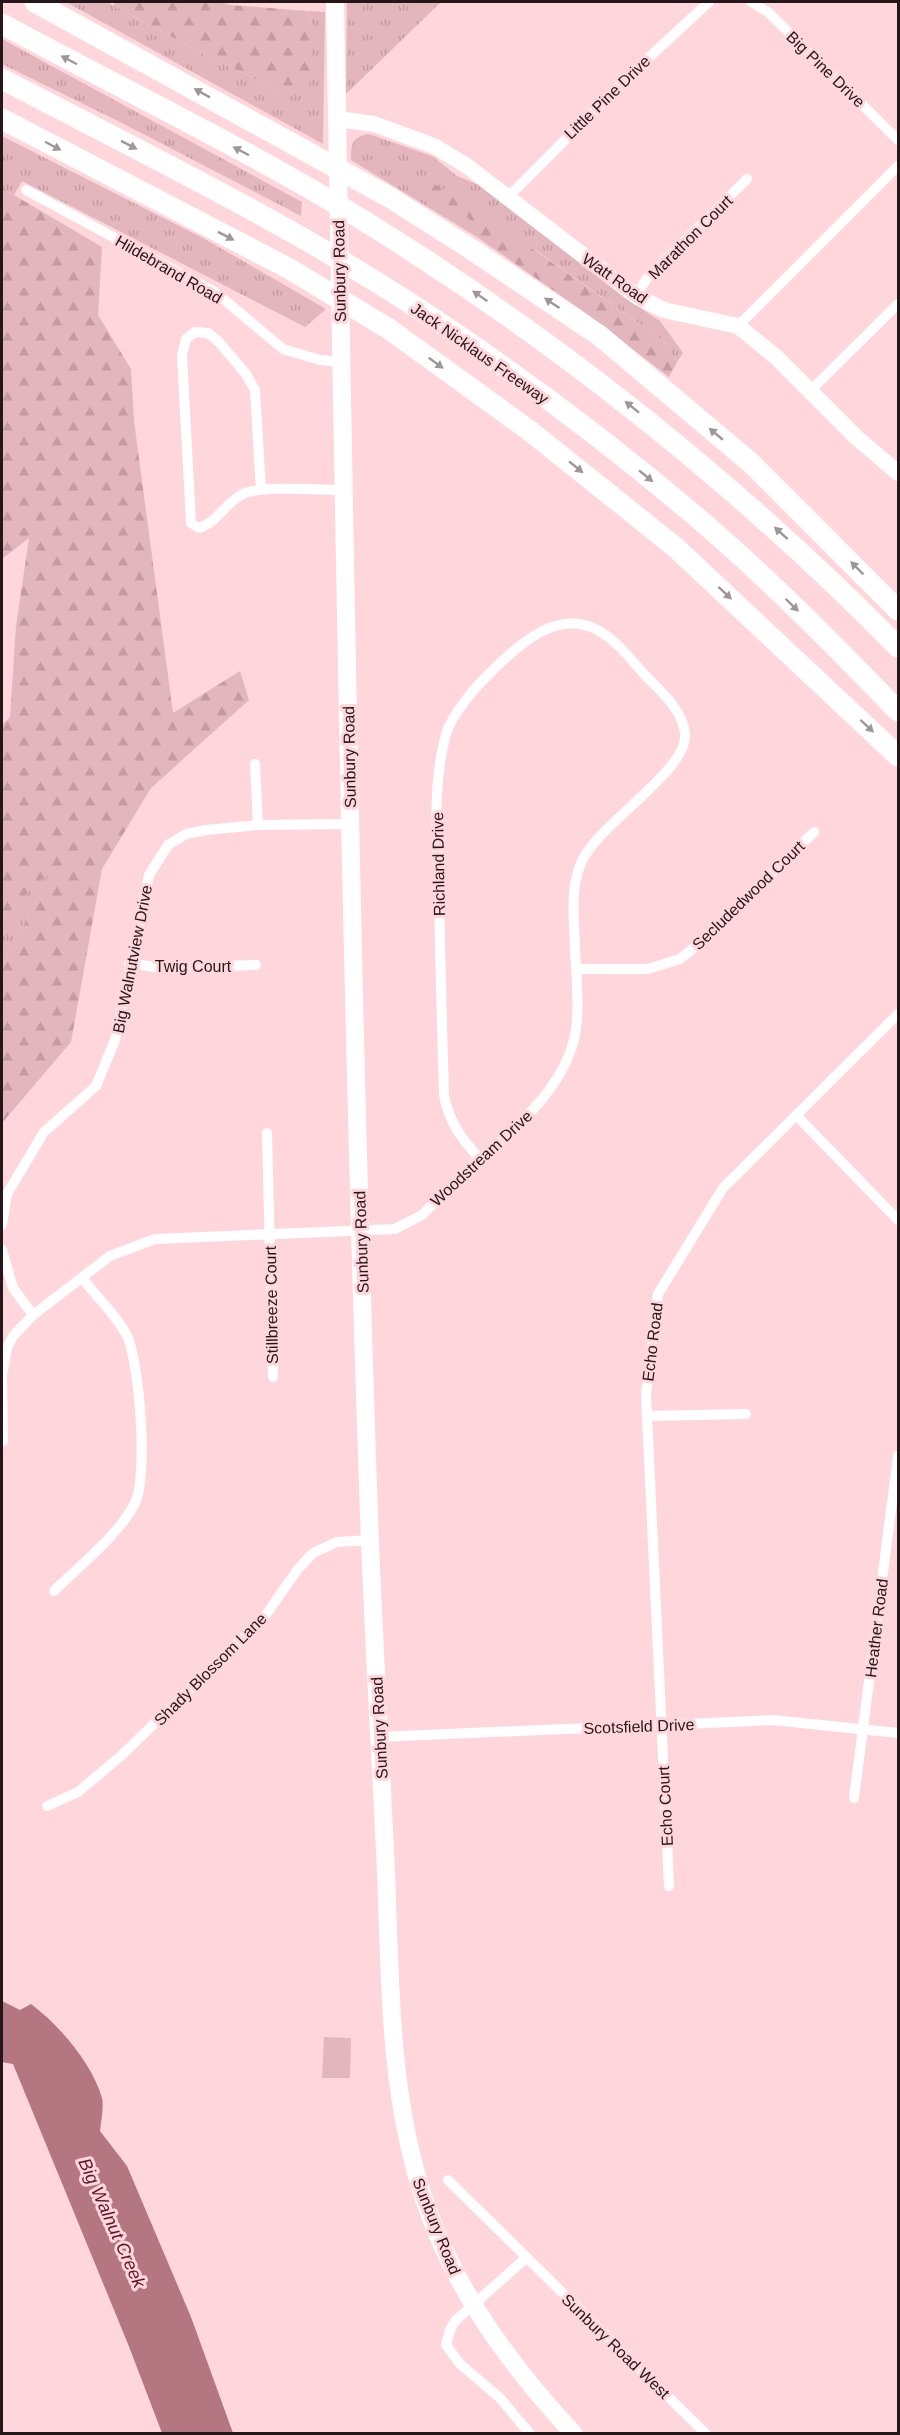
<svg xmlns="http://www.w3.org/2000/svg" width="900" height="2435" viewBox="0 0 900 2435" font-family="Arial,sans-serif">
	<defs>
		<pattern id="grass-tufts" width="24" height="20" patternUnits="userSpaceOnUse" patternTransform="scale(1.5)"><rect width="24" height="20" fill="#e3b5bc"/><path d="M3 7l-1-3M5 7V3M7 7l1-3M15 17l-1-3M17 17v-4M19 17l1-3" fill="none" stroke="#c39ba1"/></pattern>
		<pattern id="forest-firs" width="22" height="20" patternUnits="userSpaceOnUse" patternTransform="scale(1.5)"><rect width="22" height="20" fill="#e3b5bc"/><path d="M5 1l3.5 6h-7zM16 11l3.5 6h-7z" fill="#c39ba1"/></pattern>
	</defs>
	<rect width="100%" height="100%" fill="#ffd6dc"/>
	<g fill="url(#grass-tufts)">
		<path d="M66,2H107L209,57L285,93H301L313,27L307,11L325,12L323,144Z"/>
		<path d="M347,2H441L346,94Z"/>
		<path d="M2,39L302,202L301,216L122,123L2,64Z"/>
		<path d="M369,134L432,156L457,176L477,184L625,298L660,321L683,353L677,362L666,344L654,334L537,251L424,189C443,201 476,214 477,237L351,160C351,144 352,137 369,134Z"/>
		<path d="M2,136L203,238L326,309L305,327L22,181L14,195L2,188Z"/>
		<path d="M53,867L2,969V918Z"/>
	</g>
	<g fill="url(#forest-firs)">
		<path d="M116,2H222L230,5L307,11L313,27L309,89L301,93H285L209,57L113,5Z"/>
		<path d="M426,179L479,211L654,334L666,344L677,362L669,377L583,311L477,237C475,205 426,205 420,180Z"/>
		<path d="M2,188L102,247L98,315L131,369L134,421L173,713L240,671L249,700L151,788L102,869L71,1042L2,1123V969L52,869L2,918V725L10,717L16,626L29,538L2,559Z"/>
	</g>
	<path fill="#e3b5bc" d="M324,2037L351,2038L350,2078H322Z"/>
	<path fill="#b47681" d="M2,2001L20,2010L31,2004C59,2025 92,2063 102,2098C104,2107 101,2121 100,2131L127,2166L191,2317L233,2433H162L128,2344L13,2064L2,2062Z"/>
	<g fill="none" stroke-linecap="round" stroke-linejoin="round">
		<g stroke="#fff" stroke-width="10">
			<path d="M751,2L768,12L898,140"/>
			<path d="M26,190L215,292L283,349L320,360L340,362"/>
			<path d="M508,197L632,73L709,2"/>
			<path d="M636,296L647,278L747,179"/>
			<path d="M738,326L898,166"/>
			<path d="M811,390L898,304"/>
			<path d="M261,490L255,390L246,374L218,341L208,333L195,332L186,339L182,355L191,523L199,528C217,523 226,502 243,494C262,485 320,490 343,490"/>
			<path d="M255,764L258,825"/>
			<path d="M129,963L160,968L256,965"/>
			<path d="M576,969H648L680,959L706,938L814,832"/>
			<path d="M796,1115L898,1220"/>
			<path d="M267,1133L273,1377"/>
			<path d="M2,1225L7,1194L44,1132L96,1086L115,1040L149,875L168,845L186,834L206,830L258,825L350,824"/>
			<path d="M2,1250L13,1288L33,1315"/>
			<path d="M648,1416L746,1414"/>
			<path d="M3,1441L2,1375L7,1348L13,1336L33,1315L110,1256L155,1239L395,1229L422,1215L479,1158L480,1160C515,1128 560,1091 573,1043C581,1017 576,975 575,947C574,920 570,888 581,863C597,824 689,771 685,733C682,709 661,692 645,675C634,663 624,650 612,640C567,601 524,639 492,671C477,685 452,714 446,734C432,785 437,837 439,890C440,958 442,1027 444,1095C449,1122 461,1138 479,1158"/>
			<path d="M54,1591C79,1566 119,1535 135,1503C148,1477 140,1364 127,1336C119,1318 94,1294 82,1278"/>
			<path d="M379,1737L773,1720L898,1733"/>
			<path d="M854,1798L898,1456"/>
			<path d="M47,1806L78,1792L122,1755L265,1616L298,1569L313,1553L337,1542L370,1540"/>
			<path d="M669,1886L646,1394L658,1294L723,1188L898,1014"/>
			<path d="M448,2180L706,2434"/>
			<path d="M526,2258L455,2321L450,2330L446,2345L460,2364L500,2398L530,2434"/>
		</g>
		<path stroke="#fff" stroke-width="16" d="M338,119L374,124L434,146L467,166L636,296L664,310L738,326L776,357L856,437L898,473"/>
		<path stroke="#fff" stroke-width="18" d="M335,2C344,496 351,991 368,1486C372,1614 380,1743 386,1872C390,1971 389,2073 415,2169C442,2272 502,2357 574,2434"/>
		<g stroke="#fff" stroke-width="21">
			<path d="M35,2L389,197L471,249L600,336L751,463L898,610"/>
			<path d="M2,24C133,95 268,159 393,239C577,356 745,492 898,647"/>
			<path d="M2,79C155,159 313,235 456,334C540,391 621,453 699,519C769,579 834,645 898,711"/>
			<path d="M2,119L288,268L389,329L530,431L675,547L898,756"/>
		</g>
	</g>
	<defs><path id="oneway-solid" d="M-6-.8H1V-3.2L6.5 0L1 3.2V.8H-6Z" transform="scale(1.5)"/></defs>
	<g fill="#9d9798">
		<use href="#oneway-solid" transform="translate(69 60) rotate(-152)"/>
		<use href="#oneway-solid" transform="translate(202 93) rotate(-151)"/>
		<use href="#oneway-solid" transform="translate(129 145) rotate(27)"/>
		<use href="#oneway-solid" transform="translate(53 146) rotate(28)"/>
		<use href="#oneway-solid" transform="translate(241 151) rotate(-152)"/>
		<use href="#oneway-solid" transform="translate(226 236) rotate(27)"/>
		<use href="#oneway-solid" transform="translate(480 296) rotate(-145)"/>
		<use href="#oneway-solid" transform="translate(552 303) rotate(-146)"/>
		<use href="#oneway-solid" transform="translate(436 363) rotate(36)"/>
		<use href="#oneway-solid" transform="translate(632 407) rotate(-141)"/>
		<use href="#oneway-solid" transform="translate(716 434) rotate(-140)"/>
		<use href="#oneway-solid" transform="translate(576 467) rotate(39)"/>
		<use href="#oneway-solid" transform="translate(646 476) rotate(39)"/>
		<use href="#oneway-solid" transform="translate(781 533) rotate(-138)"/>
		<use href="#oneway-solid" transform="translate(857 568) rotate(-135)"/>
		<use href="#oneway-solid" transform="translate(725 593) rotate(43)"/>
		<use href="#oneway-solid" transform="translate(792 605) rotate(44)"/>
		<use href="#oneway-solid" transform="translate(867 726) rotate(43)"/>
	</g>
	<g text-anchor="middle" stroke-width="6" stroke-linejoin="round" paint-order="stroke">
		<g font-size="16" fill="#251719" stroke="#ffd6dc">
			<text transform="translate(826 69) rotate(44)" y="6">Big Pine Drive</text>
			<text transform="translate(607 97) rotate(-44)" y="6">Little Pine Drive</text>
			<text transform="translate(690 237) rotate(-45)" y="6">Marathon Court</text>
			<text transform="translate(169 269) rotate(30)" y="6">Hildebrand Road</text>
			<text transform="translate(339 271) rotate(-91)" y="6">Sunbury Road</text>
			<text transform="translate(615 278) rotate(35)" y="6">Watt Road</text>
			<text transform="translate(480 353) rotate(35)" y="6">Jack Nicklaus Freeway</text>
			<text transform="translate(349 757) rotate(-91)" y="6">Sunbury Road</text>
			<text transform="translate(438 864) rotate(-91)" y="6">Richland Drive</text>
			<text transform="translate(748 895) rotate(-44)" y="6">Secludedwood Court</text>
			<text transform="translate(132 959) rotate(-79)" y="6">Big Walnutview Drive</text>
			<text x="193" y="972">Twig Court</text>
			<text transform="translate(481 1158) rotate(-43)" y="6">Woodstream Drive</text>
			<text transform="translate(361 1242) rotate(-92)" y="6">Sunbury Road</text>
			<text transform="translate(271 1305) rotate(-91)" y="6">Stillbreeze Court</text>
			<text transform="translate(652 1342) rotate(-83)" y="6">Echo Road</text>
			<text transform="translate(876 1628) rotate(-83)" y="6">Heather Road</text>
			<text transform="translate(210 1669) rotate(-45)" y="6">Shady Blossom Lane</text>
			<text transform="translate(639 1726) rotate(-2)" y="6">Scotsfield Drive</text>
			<text transform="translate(379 1728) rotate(-93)" y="6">Sunbury Road</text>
			<text transform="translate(665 1806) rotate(-93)" y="6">Echo Court</text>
			<text transform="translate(437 2226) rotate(68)" y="6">Sunbury Road</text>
			<text transform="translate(616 2346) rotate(44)" y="6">Sunbury Road West</text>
		</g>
		<g font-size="18" font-style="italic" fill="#60142a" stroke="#ffd6dc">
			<text transform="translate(112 2223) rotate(66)" y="6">Big Walnut Creek</text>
		</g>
	</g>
	<rect width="900" height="2435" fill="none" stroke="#251719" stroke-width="6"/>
</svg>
